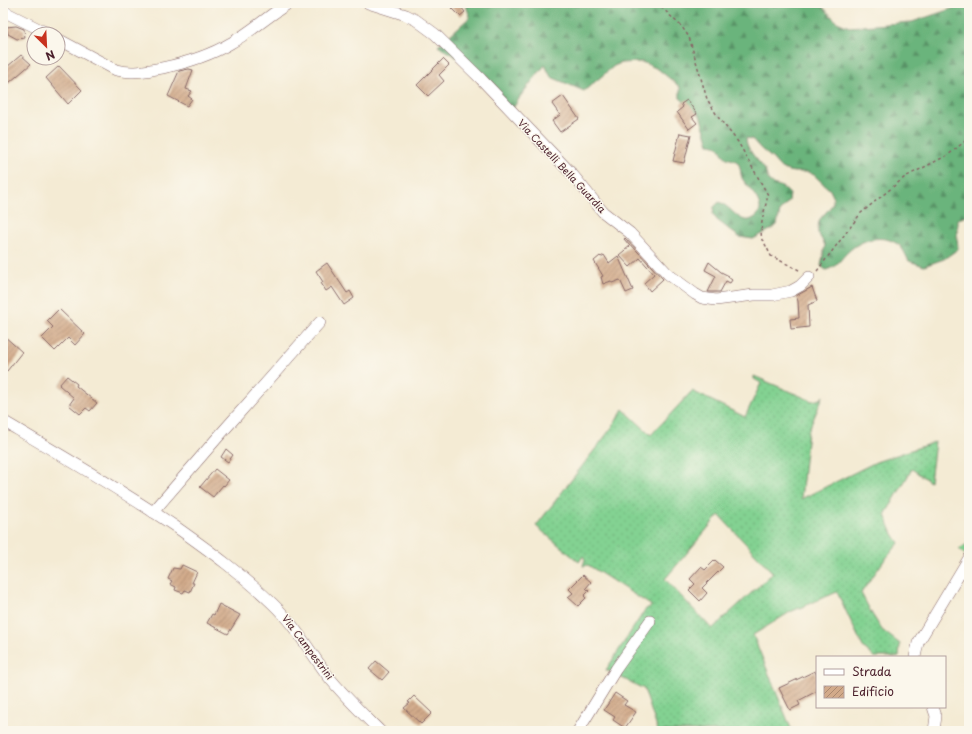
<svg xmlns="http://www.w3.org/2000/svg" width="972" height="734" viewBox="0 0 972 734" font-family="'Playpen Sans',sans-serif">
	<defs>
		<pattern id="grass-dots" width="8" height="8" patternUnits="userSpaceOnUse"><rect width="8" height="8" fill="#83d292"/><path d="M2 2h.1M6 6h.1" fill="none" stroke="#73b47e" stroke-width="1.8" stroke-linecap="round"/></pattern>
		<pattern id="forest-firs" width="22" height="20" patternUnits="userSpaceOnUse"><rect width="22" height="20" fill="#6ab47c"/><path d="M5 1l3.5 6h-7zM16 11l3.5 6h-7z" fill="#599266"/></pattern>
		<pattern id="building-hatch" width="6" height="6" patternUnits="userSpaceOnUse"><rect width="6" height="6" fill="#d2aa8a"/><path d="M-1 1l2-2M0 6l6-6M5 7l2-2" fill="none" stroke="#ac8a71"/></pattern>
	</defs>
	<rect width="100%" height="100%" fill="#fbf7ec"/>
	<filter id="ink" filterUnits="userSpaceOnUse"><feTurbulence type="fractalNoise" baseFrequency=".025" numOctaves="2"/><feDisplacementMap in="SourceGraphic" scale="8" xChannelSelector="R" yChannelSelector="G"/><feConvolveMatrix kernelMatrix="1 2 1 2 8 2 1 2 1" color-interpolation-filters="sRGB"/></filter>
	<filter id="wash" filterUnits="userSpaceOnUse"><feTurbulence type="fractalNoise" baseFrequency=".012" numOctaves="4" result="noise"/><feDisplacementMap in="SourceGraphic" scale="16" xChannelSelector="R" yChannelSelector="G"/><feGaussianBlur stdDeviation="0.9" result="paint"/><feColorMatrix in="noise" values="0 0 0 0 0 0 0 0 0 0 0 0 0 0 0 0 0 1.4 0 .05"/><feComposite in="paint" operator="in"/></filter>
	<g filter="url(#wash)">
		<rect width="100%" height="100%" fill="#f4ebd4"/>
		<g fill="url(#grass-dots)" stroke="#66785e" fill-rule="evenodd">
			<path d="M754,376L812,401L821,399L823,396L808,432L801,499L876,462L935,442L930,482L912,469L885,515L893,534L899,543L883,562L861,593L872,614L882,630L900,644L899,657H874L863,647L837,592L790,612L753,635L792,731H658L644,689L606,670L641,616L646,609L652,606L588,565L583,566L585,559L583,556L579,562L536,526L613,426L623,409L651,435L692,391L745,417L761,383L754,379ZM719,515L773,573L712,629L665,579Z"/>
			<path d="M969,543V559L959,549Z"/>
		</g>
		<path fill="url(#forest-firs)" stroke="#5a6a54" d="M465,3H819L837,22L849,27L912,22L969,3V215L958,219L957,237L958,249L944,259L924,266L909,261C906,256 903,248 899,245C883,233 861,239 848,252C839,260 839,266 826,270L821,266L825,245L818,233V226L820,219L829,209L833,203V196L830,190L814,175L808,172H794L788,171L781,168L772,158L761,149L752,139L746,138C746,149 756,158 763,167C767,172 766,179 771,183C774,185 777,185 780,186C784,188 787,191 790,194L789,201L780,211L777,225L772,229L753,239L739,237L717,220L713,214L714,207L719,202C731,206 740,225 752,219C773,209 747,188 742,178C740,173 741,167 738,163C735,159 731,160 727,158C718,152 724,145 709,144L700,115L680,98V87L658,69L642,62L621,63L614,66L584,91L551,77L545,65L522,94L510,113L471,66L438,46L470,17Z"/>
		<g id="blocks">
			<g fill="url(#building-hatch)">
				<path d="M447,3H465L461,7L465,12L460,16Z"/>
				<path d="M16,26L24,29L25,38L17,39L8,34L6,27Z"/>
				<path d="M21,55L31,64L3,88V65L7,67Z"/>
				<path d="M443,59L449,65L439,75L444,81L428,96L417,85Z"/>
				<path d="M59,66L82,90L68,104L46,78Z"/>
				<path d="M189,69L193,70L186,89L192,91L188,96L192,99L187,106L168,96L179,71Z"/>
				<path d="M563,96L579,119L560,132L552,121L560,115L552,104Z"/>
				<path d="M687,100L697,114L692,117L697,123L689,129L677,112L683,107L681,104Z"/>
				<path d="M680,133L691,135L684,163L673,161Z"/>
				<path d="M625,238L663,279L650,291L644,283L654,274L640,258L630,267L619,255L630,246L624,239Z"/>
				<path d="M604,255L609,263L618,256L633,290L626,293L620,280L612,283L611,281L603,284L601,277L603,276L594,261L600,256L601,257Z"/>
				<path d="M709,262L721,272L729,276L728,277L732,280L730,283L726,281L720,292H708L716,276L705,270Z"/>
				<path d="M327,263L347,293L350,291L354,298L344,305L332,287L326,291L321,283L323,282L316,271Z"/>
				<path d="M812,287L817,301L808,305L809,327L791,329L790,319L799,318L798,301L796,296Z"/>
				<path d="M59,309L85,334L75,345L68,338L55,351L42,338L53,327L47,321Z"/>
				<path d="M3,335L22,352L7,371L3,368Z"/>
				<path d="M67,376L77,384L76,386L97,403L90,411L86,408L80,414L69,405L74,398L59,385Z"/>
				<path d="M226,449L233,455L228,462L221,457Z"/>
				<path d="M215,469L229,480L224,486L223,485L213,497L200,487Z"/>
				<path d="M715,560L723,567L702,588L707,593L700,601L689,590L695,584L690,579L701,567L705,570Z"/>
				<path d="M182,565L197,572L192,583H194L190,592L185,590L183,593L175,590L176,587L170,584L172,581L168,579L173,568L180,569Z"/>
				<path d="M583,575L591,582L586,588L589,591L584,596L586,598L578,606L568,597L573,593L569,589Z"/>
				<path d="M219,604L240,615L228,634L207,623L212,614L214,615Z"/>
				<path d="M376,661L389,672L382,680L369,669Z"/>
				<path d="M815,671L817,676V691L798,701L800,705L790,710L779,688Z"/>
				<path d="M615,693L627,701L624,705L636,712L625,728L613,720L615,717L604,710Z"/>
				<path d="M414,696L432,713L421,724L404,708L410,703L408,702Z"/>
			</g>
		</g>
	</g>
	<g filter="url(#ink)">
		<use href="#blocks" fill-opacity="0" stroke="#866666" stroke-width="1"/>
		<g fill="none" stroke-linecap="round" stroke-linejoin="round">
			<defs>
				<g id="minor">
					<path d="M368,3L406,15L416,20L435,34L481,79L572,174L603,212L630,233L668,274L695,294L702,298L716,300L754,295H772L791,291L800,286L809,277"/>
					<path d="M3,11L49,34"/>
					<path d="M58,39L116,70C131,74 147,71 162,68C186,63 209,56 231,43C251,32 269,15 289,3"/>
					<path d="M3,421C61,455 120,489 176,527C210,551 243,575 273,604C295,625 310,652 328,676C344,696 362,713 380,731"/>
					<path d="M153,512L218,437L320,322"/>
					<path d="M915,657L918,643L969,558"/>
					<path d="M933,707L936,716L934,731"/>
					<path d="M578,731L616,669L650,621"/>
				</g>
			</defs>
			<use href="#minor" stroke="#866666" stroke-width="12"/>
			<g stroke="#866666" stroke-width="1.5" stroke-dasharray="3 3" stroke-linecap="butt">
				<path d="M657,3L682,27L689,37L707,99L718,117L738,142L768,195C765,210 759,225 762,240L764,242L771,256L801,271"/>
				<path d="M817,271L861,213L905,177L948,155L969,138"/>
			</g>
			<use href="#minor" stroke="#fff" stroke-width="11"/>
		</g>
	</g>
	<g text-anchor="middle" stroke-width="3" stroke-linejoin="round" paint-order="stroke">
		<g font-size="10" fill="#4a1f2b" stroke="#fbf7ec">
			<text transform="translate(562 166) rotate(47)" y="4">Via Castelli Bella Guardia</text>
			<text transform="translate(308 647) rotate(53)" y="4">Via Campestrini</text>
		</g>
	</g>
	<rect width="972" height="734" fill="none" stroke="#fbf7ec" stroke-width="16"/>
	<rect x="816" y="656" width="130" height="52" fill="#fbf7ec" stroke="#b4a19f"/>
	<rect x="824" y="669" width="20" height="6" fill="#ffffff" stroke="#b4a19f"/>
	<text x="852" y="676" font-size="12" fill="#4a1f2b">Strada</text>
	<rect x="824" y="686" width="20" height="12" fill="url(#building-hatch)" stroke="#b4a19f"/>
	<text x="852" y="696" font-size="12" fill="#4a1f2b">Edificio</text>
	<g transform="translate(46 46) rotate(156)"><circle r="19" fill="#fbf7ec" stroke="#b4a19f"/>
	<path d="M0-3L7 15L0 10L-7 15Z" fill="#c8321e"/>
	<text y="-6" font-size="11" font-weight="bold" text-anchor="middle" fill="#4a1f2b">N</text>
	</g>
</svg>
